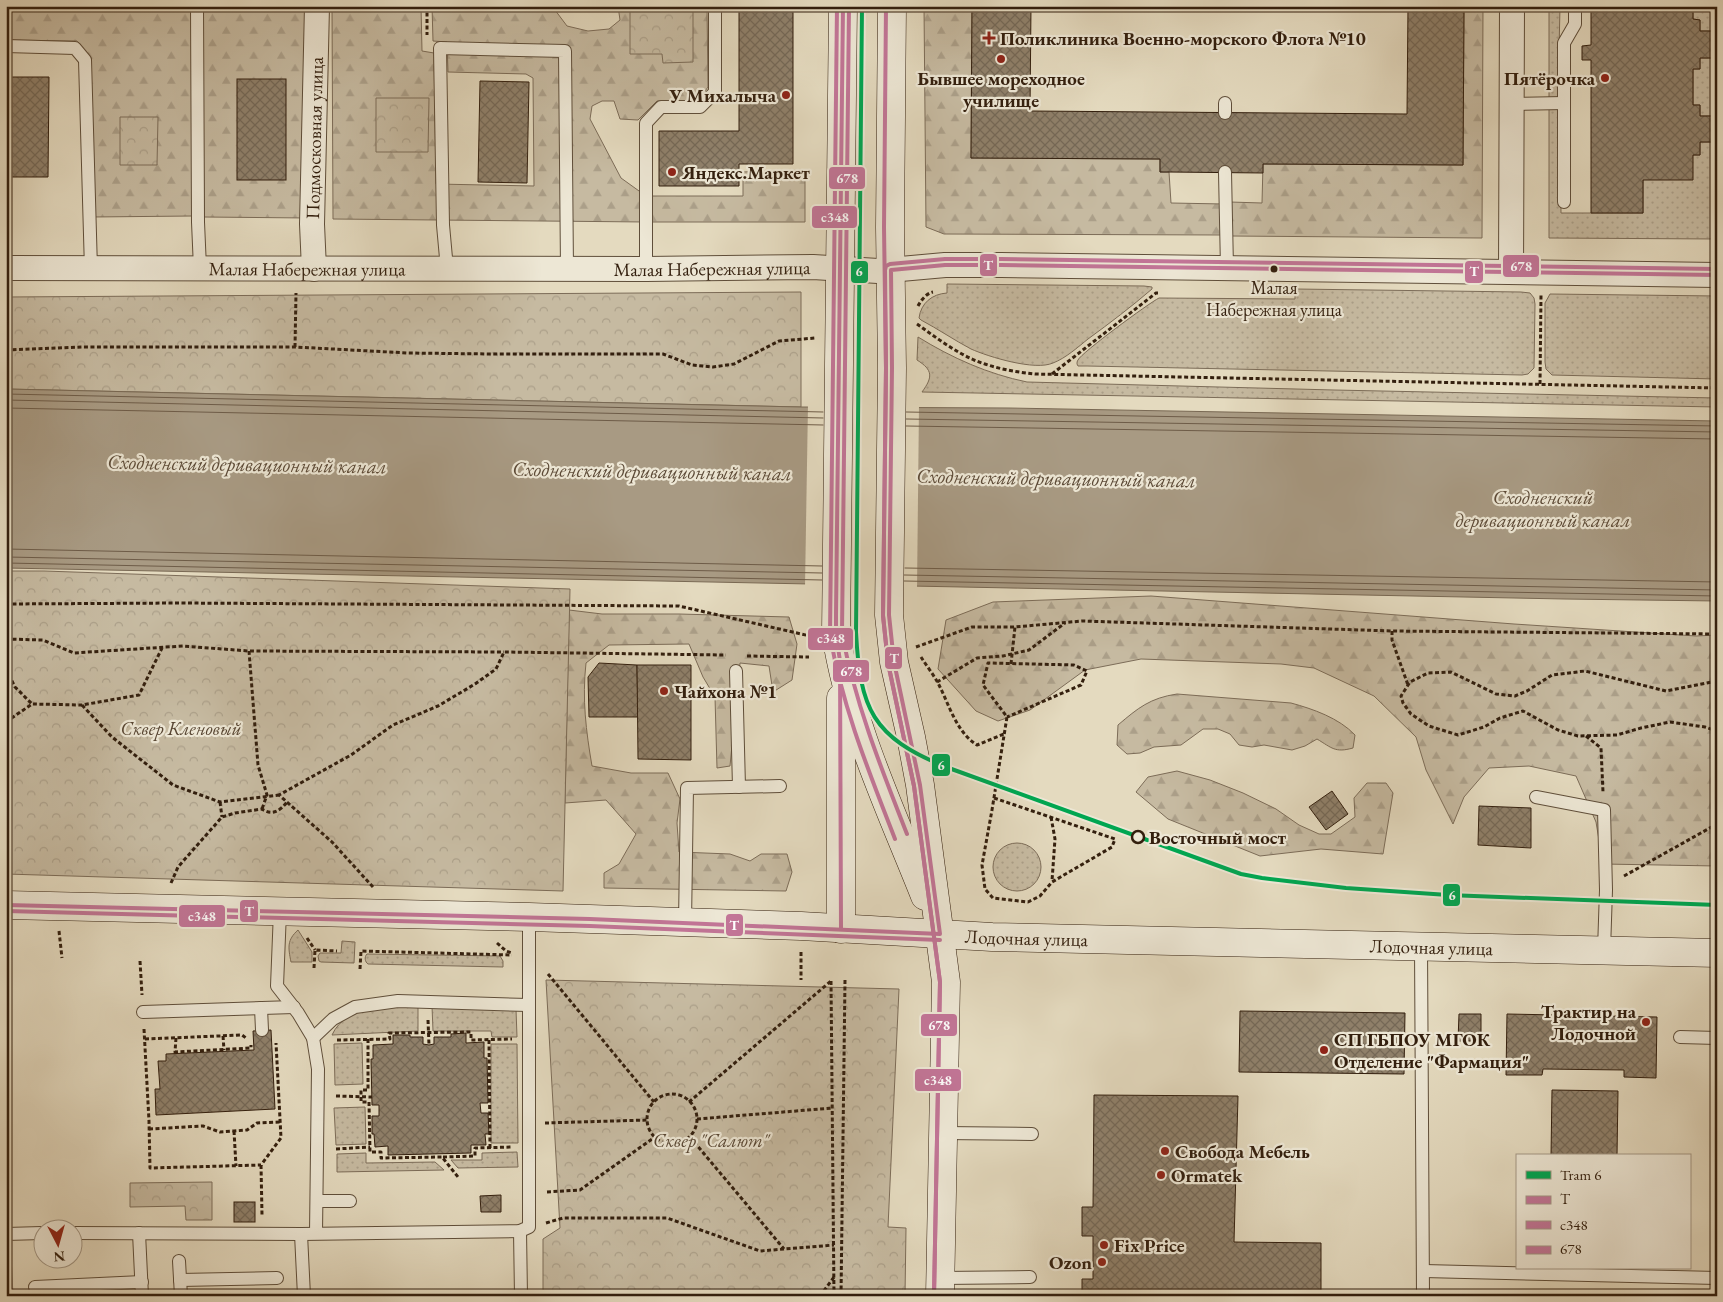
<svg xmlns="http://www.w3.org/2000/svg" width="1723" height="1302" viewBox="0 0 1723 1302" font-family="'EB Garamond',serif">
	<defs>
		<pattern id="grass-dots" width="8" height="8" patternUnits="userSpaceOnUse" patternTransform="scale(1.25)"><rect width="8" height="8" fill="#c6baa1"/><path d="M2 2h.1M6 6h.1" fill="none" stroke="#ab9f89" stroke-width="1.8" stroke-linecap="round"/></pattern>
		<pattern id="forest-firs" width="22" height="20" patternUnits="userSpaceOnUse" patternTransform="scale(1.25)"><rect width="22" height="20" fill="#c6baa1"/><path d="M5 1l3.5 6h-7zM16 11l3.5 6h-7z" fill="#ab9f89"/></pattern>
		<pattern id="park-crowns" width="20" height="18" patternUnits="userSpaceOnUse" patternTransform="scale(1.25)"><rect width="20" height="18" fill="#c6baa1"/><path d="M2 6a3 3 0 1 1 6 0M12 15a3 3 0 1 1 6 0" fill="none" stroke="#ab9f89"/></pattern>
		<pattern id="building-cross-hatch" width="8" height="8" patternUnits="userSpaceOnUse" patternTransform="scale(1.25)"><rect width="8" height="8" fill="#8f806a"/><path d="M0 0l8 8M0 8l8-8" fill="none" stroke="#756856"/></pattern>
	</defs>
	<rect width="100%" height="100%" fill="#e4dabf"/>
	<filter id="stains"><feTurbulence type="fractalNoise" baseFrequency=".004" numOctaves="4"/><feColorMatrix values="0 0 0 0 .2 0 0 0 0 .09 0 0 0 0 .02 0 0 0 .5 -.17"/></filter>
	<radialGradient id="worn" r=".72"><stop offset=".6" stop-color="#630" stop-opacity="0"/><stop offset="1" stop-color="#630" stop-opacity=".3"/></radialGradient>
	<g fill="url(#grass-dots)" stroke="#7c6c58">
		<path d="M1549,6H1560L1558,97L1549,99Z"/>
		<path d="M1643,6H1717V31H1700V20L1693,19V7Z"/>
		<path d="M1700,58H1717V116H1700V105H1693V69H1700Z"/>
		<path d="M1549,107H1560L1561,213H1643V180L1693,155H1700V142H1717V239L1549,238Z"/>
		<path d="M947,284L1144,286L1152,287V289C1131,307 1110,323 1088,339C1078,347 1066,358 1053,363C1035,371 989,357 971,349C954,340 938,329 921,320L919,318C921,303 932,294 947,293Z"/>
		<path d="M1295,289L1521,292L1530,293L1534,298L1535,304L1534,368L1528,374L1522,375L1087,366H1078L1077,364C1077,363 1077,361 1078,360C1081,353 1149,303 1159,298L1295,299Z"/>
		<path d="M1550,294L1716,296L1717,379L1552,375L1546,369L1545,362V303Z"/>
		<path d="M918,337C952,358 988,374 1027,382L1334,390L1717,398V407L922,392C933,377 933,370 917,360Z"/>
		<circle cx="1017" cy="867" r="24"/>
		<path d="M298,930L312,952V962H291C288,947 287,940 298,930Z"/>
		<path d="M342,941L355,942L354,963L321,962L319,961L318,956L320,953H341Z"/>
		<path d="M367,954L500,956L503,961V967L368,964C365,962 364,957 367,954Z"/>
		<path d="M418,1006V1031L332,1035C346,1004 389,1008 418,1006Z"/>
		<path d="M432,1006L516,1009L517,1037H492L491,1031H433Z"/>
		<path d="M362,1043L363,1084L335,1085L334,1044Z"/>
		<path d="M491,1044H517L518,1143H491Z"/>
		<path d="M365,1107L366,1144L336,1145L334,1108Z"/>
		<path d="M517,1152L518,1167L458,1168L451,1160H482V1153Z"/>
		<path d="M366,1153V1163L435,1162L444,1170L337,1172V1154Z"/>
	</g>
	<g fill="url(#forest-firs)" stroke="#7c6c58">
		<path d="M6,6H192V216L92,217L89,57L77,41L6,40Z"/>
		<path d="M202,6H310L307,218L204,217Z"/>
		<path d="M332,6H421L422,51L434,53L436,184L534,186L533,78L526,74L448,72L447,42L433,41L432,6H552L567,26L588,31L609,29L620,20L618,6H707L708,87L698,101H657L638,120L620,119L614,101H602L592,106L590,119L621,178L646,196H743V172L805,170V222H646L333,219Z"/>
		<path d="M924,6H972L971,158L1160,159V172H1169L1171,203L1224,204L1223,235L944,234L926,227Z"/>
		<path d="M1464,6H1483L1482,238L1230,236V202L1262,203L1263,164L1463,165Z"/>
		<path d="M1151,596L1514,624L1696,636L1717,635V866L1603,864L1596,822L1576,776L1529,766L1489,768L1464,797L1453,824L1426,770L1416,737L1374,696L1314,668L1281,664L1141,659L1085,670L1030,710L998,721L976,711L938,669L946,620L993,602Z"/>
		<path d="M569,610L602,614H679L789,617L797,644L792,680L773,692L769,666L740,663L730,766L717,768L715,697L703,677L689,644L609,645L586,663C582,699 586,731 592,766L631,773H668L680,799L677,823L679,852L730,854L750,861L761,854H787L792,872L786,891L604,888V873L619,864L636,834L606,800L565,803Z"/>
		<path d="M1177,694L1291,703C1313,709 1339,718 1355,735L1353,748C1335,753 1332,748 1317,739L1305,746L1292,750L1264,745L1252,747L1239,745L1230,734L1218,729H1203L1181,745L1154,747L1140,753L1127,754L1117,745L1118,725C1138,708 1150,698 1177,694Z"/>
		<path d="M1177,771L1210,780L1243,793L1276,809L1299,825L1319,834H1331L1355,817L1354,798L1367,783H1386L1393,793L1383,854L1321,849L1260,856L1168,819L1136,792L1148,777Z"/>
	</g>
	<g fill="url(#park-crowns)" stroke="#7c6c58">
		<path d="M693,8V62L663,63L662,54H630V9Z"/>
		<path d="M376,98H429L428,152H376Z"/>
		<path d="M120,117H158L157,165H120Z"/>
		<path d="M801,292V407L6,389V297Z"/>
		<path d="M6,571H44L570,589L563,891L6,874Z"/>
		<path d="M546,980L899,989L888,1227L906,1228L905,1296H543V1239L560,1228Z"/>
		<path d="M212,1182V1220H186L185,1206L130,1207V1183Z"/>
		<path d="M6,1256H11L13,1296H6Z"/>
	</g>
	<path fill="#a89a83" stroke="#796954" d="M6,389L801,407L1009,408L1717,421V601L1564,599L6,568Z"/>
	<path fill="#e4dabf" d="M808,404L919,405L917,589L805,587Z"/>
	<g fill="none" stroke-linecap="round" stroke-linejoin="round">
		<g stroke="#6e5c48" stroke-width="1">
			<path d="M6,394L823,412"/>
			<path d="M6,400L823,418"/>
			<path d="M6,408L823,425"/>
			<path d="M906,412L1717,426"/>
			<path d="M906,419L1717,432"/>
			<path d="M906,426L1717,439"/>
			<path d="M6,549L822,566"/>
			<path d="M6,557L822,573"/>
			<path d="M6,563L822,580"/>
			<path d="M905,568L1717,582"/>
			<path d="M904,575L1717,590"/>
			<path d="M904,581L1717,596"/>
		</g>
	</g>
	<g fill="url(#building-cross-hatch)" stroke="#331f0e">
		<path d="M739,6H793V164H739V186H659V131H739Z"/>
		<path d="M972,6H1031L1030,111L1407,114L1408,6H1464L1463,165L1263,164V173L1169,172H1160V159L971,158Z"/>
		<path d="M1591,6L1693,7V19L1700,20V31H1717V58H1700V69H1693V105H1700V116H1717V142H1700V155H1693V180H1643V213H1591V60H1582V46L1591,45Z"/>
		<path d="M6,77H49L48,177H6Z"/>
		<rect x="237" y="79" width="49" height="101"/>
		<path d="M480,81L529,82L527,183L478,182Z"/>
		<path d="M599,663L637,665L638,717H589L588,677Z"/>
		<path d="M637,665H691V760L638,759Z"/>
		<path d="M1332,791L1348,814L1326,830L1309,807Z"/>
		<path d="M1479,806L1531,808V848L1478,845Z"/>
		<path d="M1240,1011L1405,1013L1404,1074L1239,1072Z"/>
		<path d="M1459,1014H1481V1041H1458Z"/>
		<path d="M1507,1014L1657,1017L1656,1078L1624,1077V1070L1543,1069L1542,1075H1506Z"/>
		<path d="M271,1030L275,1109L156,1115L155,1089H160L158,1061H166V1054L254,1050L253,1031Z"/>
		<path d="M466,1033V1043L484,1042V1058H487L488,1103H480L481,1113H488L489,1134H485L486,1145H471V1153L388,1155V1146L375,1147L374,1134H372V1116H379V1105H372L371,1059H373V1045L393,1044V1035H410V1037H423V1044L429,1045L434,1044V1037H451V1034Z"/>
		<path d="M1552,1090L1618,1091L1617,1156H1551Z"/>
		<path d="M1094,1095L1238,1096L1234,1242L1321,1243V1291H1256V1296H1082V1279H1093V1236H1082V1207H1093Z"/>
		<path d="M501,1195V1212H481L480,1196Z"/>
		<rect x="234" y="1202" width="21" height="20"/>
		<path d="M466,1292V1296H414V1294Z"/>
	</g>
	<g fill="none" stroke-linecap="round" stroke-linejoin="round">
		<defs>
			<g id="lane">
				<path d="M197,6L198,222L200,268"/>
				<path d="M6,46L75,48L85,60L91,269"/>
				<path d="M1225,103V113"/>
				<path d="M1511,104L1564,103"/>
				<path d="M1225,172L1227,268"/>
				<path d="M1564,202V43L1575,24V6"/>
				<path d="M447,269L443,225L440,48L565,51L567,269"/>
				<path d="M646,269V123L661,107H700L715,92V6"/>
				<path d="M736,671L739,787"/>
				<path d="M1536,797L1604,810L1606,890L1604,950"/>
				<path d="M280,911L277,986L298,1013L313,1038L318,1069L316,1233"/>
				<path d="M685,923L687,788L780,786"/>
				<path d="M1421,946L1423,1296"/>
				<path d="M261,1008L262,1030"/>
				<path d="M143,1012L294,1007"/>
				<path d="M1680,1037L1717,1038"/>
				<path d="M313,1038L333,1019L355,1007L398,1001L528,1005"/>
				<path d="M943,1133L1032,1134"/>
				<path d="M317,1201H350"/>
				<path d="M520,1231L521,1296"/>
				<path d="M72,1233L301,1234L520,1231L529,1227V917"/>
				<path d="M139,1233L142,1296"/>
				<path d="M6,1234L42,1233"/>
				<path d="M301,1234L304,1296"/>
				<path d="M179,1261L181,1296"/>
				<path d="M1424,1271L1717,1278"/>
				<path d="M940,1278L1030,1277"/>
				<path d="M180,1280L277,1278"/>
				<path d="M35,1287L142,1282"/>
			</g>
			<g id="street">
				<path id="s1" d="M6,268L646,269L813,267L878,271L945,265H1001L1717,275"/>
				<path id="s2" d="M314,269L312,224L317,6"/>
				<path d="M1511,272L1512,6"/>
			</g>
			<g id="secondary">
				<path d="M843,6L836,634C850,725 891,810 925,896"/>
				<path d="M892,6L890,227L892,368L889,615L894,662L911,737L920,785L946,982L940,1296"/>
				<path d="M841,698V929"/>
				<path id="s3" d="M6,905L529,917L801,926L992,937L1717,953"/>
			</g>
		</defs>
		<use href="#lane" stroke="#5f4e3a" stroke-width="14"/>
		<use href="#street" stroke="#5f4e3a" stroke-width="26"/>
		<use href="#secondary" stroke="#331f0e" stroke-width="29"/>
		<g stroke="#331f0e" stroke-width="3" stroke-dasharray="4 2.5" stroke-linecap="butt">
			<path d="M427,6V35"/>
			<path d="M1713,244L1715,252"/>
			<path d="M918,306C921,300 927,293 933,292"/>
			<path d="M917,324C935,337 954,351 974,360C993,368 1015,372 1035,374L1717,388"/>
			<path d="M295,347L296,293"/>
			<path d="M6,350L82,347H295L408,353L492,354H663L692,365L713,367L734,364L779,341L815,338"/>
			<path d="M1052,374L1156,293H1158"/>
			<path d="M1540,384L1541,295"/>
			<path d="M6,604L180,603L679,606L810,636"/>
			<path d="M1392,631V640L1408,685"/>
			<path d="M6,639L43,640L74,653L183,646L249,651L504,652"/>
			<path d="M916,647L972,627H1015L1082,621L1392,631L1717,634"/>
			<path d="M249,651L258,765L267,795L262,809"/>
			<path d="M747,656L809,657"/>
			<path d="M921,657C926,665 933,674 938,683C949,704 956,732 977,745L1004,734"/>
			<path d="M1011,664L1015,627"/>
			<path d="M6,669L15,687L32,704"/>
			<path d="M1717,681L1666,691L1585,671L1552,675L1527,691L1515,696L1496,694L1451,672L1428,673L1410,682L1401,696L1403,703L1411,714L1429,726L1458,735L1484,727L1500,718L1523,711L1558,730L1578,736L1617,735L1641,728L1670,722L1705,727L1717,731"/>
			<path d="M937,682L977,658L1003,656L1029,650L1065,623"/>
			<path d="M82,705L112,737L173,785L220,802L279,795"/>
			<path d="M6,722L32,704L82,705L139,695L162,648"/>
			<path d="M1586,736L1601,748L1603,792"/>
			<path d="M994,798L1115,839L1112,847L1052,882L1040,896L1028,902L993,898L985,889L982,865L992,810L1007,717L983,685L988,663L1074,665L1087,671L1081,685L1007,717"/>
			<path d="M220,802L222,817"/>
			<path d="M1051,817L1055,839L1052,881"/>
			<path d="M1624,876L1717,824"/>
			<path d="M171,883L178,867L222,817L235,813L262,809C272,816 280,811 287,802"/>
			<path d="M373,887L332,842L279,795L351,755L393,725L438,706L475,684L496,669L504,652L726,655"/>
			<path d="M59,931L62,958"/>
			<path d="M307,938L315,950"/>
			<path d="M497,943L506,951L512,953"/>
			<path d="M801,952V980"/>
			<path d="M140,961L142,995"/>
			<path d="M314,968L315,950L337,951"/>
			<path d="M360,969L361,951L512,955"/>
			<path d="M548,974L654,1102"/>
			<path d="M831,981L834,1296"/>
			<path d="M428,1020L429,1045"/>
			<path d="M144,1029L149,1121L150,1168L261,1165L281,1138L276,1043"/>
			<path d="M223,1036L224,1050"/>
			<path d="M176,1038L175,1052L251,1048V1045"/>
			<path d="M145,1039L242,1035L246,1038"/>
			<path d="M368,1039V1090H361V1102H369L370,1152H381V1158L442,1157L458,1177"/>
			<path d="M337,1040L390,1039L389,1033L471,1032V1040L512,1039"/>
			<path d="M489,1040L490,1148"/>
			<circle cx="672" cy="1119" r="25"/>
			<path d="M336,1096L372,1097"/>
			<path d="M689,1102L831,981"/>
			<path d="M697,1119L833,1108"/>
			<path d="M545,1123L647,1120"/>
			<path d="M149,1129L203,1126L220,1132L234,1131L247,1130L257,1123L280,1122"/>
			<path d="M234,1131L236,1166"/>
			<path d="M690,1137L784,1249"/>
			<path d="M336,1149L370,1147"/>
			<path d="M443,1157L475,1156V1148L511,1147"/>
			<path d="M261,1165L262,1215"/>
			<path d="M547,1192L580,1190L655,1137"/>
			<path d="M546,1223L563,1218H667L760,1251L834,1245"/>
			<path d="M820,1296L834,1277"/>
			<path d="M841,1296L845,980"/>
		</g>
		<use href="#lane" stroke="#ede7d5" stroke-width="12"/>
		<use href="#street" stroke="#ede7d5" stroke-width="24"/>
		<use href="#secondary" stroke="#ede7d5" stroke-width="28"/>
		<defs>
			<g id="bus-1">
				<path d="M6,905L590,919L940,934L920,785L894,662L889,615L892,368L891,270L945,265H1001L1717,275"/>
				<path d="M841,929L840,661L836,634V615L843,6"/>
			</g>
			<g id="bus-2">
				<path d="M837,6L830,635C842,706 869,772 895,839"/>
				<path d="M886,6L884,227L886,368L883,615L888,663L914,786L940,982L934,1296"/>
				<path d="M6,911L590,926L940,940"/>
			</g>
			<g id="bus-3">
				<path d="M849,6L842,633C855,703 881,768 907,834"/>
				<path d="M934,1296L940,982L914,786L888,663L883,616L886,368L885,270L886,266L890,264L945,259H1001L1717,269"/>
			</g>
		</defs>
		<use href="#bus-1" stroke="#ede7d5" stroke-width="8"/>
		<use href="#bus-2" stroke="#ede7d5" stroke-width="8"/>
		<use href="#bus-3" stroke="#ede7d5" stroke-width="8"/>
		<use href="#bus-1" stroke="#c27597" stroke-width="4"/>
		<use href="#bus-2" stroke="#c27597" stroke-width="4"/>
		<use href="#bus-3" stroke="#c27597" stroke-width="4"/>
		<defs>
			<path id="tram-1" d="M862,6L856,632C860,709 872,737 946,767L1241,874L1262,878L1346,888L1448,895L1717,905"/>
		</defs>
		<use href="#tram-1" stroke="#ede7d5" stroke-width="8"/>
		<use href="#tram-1" stroke="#00a651" stroke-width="4"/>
	</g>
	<g fill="#8f2418" stroke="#ede7d5" stroke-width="2">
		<path d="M986.5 30.5h5v5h5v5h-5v5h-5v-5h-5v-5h5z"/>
		<circle cx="1001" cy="59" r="5"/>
		<circle cx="1605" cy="78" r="5"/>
		<circle cx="786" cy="95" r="5"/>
		<circle cx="672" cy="172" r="5"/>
		<circle cx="664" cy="691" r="5"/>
		<circle cx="1646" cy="1022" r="5"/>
		<circle cx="1324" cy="1050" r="5"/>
		<circle cx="1165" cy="1151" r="5"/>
		<circle cx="1161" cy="1175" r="5"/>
		<circle cx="1104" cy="1245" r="5"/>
		<circle cx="1102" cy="1262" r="5"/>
	</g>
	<circle fill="#331f0e" stroke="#ede7d5" stroke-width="2" cx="1274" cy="269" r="4.5"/>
	<circle fill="#ede7d5" stroke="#331f0e" stroke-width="2.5" cx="1138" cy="837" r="6"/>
	<g text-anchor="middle" stroke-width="4.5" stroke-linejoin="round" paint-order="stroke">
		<g font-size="18" fill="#331f0e" stroke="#ede7d5">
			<text x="1274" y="294">Малая<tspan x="1274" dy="22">Набережная улица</tspan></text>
		</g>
		<g font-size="19" font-weight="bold" fill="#331f0e" stroke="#ede7d5" text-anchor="start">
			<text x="1000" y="45">Поликлиника Военно-морского Флота №10</text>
			<text x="1001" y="85" text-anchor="middle">Бывшее мореходное<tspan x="1001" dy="22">училище</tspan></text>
			<text x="1595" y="85" text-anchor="end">Пятёрочка</text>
			<text x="776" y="102" text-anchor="end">У Михалыча</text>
			<text x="682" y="179">Яндекс.Маркет</text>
			<text x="674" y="698">Чайхона №1</text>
			<text x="1636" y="1018" text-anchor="end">Трактир на<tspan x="1636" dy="22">Лодочной</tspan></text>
			<text x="1334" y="1046">СП ГБПОУ МГОК<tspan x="1334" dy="22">Отделение "Фармация"</tspan></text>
			<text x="1175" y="1158">Свобода Мебель</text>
			<text x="1171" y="1182">Ormatek</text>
			<text x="1114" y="1252">Fix Price</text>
			<text x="1092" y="1269" text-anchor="end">Ozon</text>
		</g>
		<g font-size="19" fill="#331f0e" stroke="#ede7d5">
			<text dy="7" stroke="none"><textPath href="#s2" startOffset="131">Подмосковная улица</textPath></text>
			<text dy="7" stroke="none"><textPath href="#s1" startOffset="706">Малая Набережная улица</textPath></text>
			<text dy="7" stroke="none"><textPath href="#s1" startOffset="301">Малая Набережная улица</textPath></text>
			<text dy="7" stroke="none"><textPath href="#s3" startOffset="1021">Лодочная улица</textPath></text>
			<text dy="7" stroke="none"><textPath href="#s3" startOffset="1426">Лодочная улица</textPath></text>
		</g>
		<g font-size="19" font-style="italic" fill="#584633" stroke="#ede7d5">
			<text x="181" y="735">Сквер Кленовый</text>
			<text x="711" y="1147">Сквер "Салют"</text>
		</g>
		<g font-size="19" font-weight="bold" fill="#331f0e" stroke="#ede7d5" text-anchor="start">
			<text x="1149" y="844">Восточный мост</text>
		</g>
		<g font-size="20" font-style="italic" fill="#5c4a37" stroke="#ede7d5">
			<text transform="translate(247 464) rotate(1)" y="7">Сходненский деривационный канал</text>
			<text transform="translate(652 471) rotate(1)" y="7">Сходненский деривационный канал</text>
			<text transform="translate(1056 478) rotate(1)" y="7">Сходненский деривационный канал</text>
			<text x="1543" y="504">Сходненский<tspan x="1543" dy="23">деривационный канал</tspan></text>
		</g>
	</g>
	<g stroke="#ede7d5" stroke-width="2">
		<rect x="828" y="166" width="38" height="24" rx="5" fill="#c27597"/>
		<rect x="811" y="205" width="47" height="24" rx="5" fill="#c27597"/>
		<rect x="979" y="253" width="19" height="24" rx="5" fill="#c27597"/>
		<rect x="1502" y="254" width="38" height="24" rx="5" fill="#c27597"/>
		<rect x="850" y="260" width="19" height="24" rx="5" fill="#00a651"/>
		<rect x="1464" y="260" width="20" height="24" rx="5" fill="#c27597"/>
		<rect x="807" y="627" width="47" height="24" rx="5" fill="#c27597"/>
		<rect x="884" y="646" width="19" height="24" rx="5" fill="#c27597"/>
		<rect x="832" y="659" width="38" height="24" rx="5" fill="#c27597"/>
		<rect x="931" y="753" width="20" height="24" rx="5" fill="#00a651"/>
		<rect x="1442" y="883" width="19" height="24" rx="5" fill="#00a651"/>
		<rect x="239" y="899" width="20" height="24" rx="5" fill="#c27597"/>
		<rect x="178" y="904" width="48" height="24" rx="5" fill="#c27597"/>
		<rect x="725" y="913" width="19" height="24" rx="5" fill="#c27597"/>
		<rect x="920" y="1013" width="38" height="24" rx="5" fill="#c27597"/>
		<rect x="914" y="1068" width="48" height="24" rx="5" fill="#c27597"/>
	</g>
	<g font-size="14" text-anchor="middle" font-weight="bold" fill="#fff">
		<text x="847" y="183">678</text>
		<text x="835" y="222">с348</text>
		<text x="988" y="270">Т</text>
		<text x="1521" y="271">678</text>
		<text x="859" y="276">6</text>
		<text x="1474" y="276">Т</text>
		<text x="831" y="643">с348</text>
		<text x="894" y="663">Т</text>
		<text x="851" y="676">678</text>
		<text x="941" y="770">6</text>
		<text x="1452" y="900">6</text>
		<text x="249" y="916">Т</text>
		<text x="202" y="921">с348</text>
		<text x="734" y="930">Т</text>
		<text x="939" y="1030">678</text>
		<text x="938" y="1085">с348</text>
	</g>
	<rect width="1723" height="1302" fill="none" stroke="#e4dabf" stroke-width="25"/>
	<rect x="8" y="8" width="1708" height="1287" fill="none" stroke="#331f0e" stroke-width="2.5"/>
	<rect x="12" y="12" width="1698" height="1277" fill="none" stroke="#331f0e"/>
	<rect x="1516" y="1154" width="175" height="115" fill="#ede7d5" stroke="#a39785"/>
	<rect x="1526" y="1171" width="25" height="8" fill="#00a651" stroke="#a39785"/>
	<text x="1560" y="1180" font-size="15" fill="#331f0e">Tram 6</text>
	<rect x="1526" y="1196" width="25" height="8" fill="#c27597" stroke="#a39785"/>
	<text x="1560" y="1204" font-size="15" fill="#331f0e">Т</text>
	<rect x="1526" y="1221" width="25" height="8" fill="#c27597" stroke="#a39785"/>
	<text x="1560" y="1230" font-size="15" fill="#331f0e">с348</text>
	<rect x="1526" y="1246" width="25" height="8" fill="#c27597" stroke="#a39785"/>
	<text x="1560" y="1254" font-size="15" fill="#331f0e">678</text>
	<g transform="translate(58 1244) rotate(174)"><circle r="24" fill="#ede7d5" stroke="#a39785"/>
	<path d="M0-4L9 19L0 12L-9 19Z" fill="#8f2418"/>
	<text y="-8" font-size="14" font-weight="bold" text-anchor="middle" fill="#331f0e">N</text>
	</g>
	<rect width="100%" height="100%" filter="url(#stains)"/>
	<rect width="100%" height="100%" fill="url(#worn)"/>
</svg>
